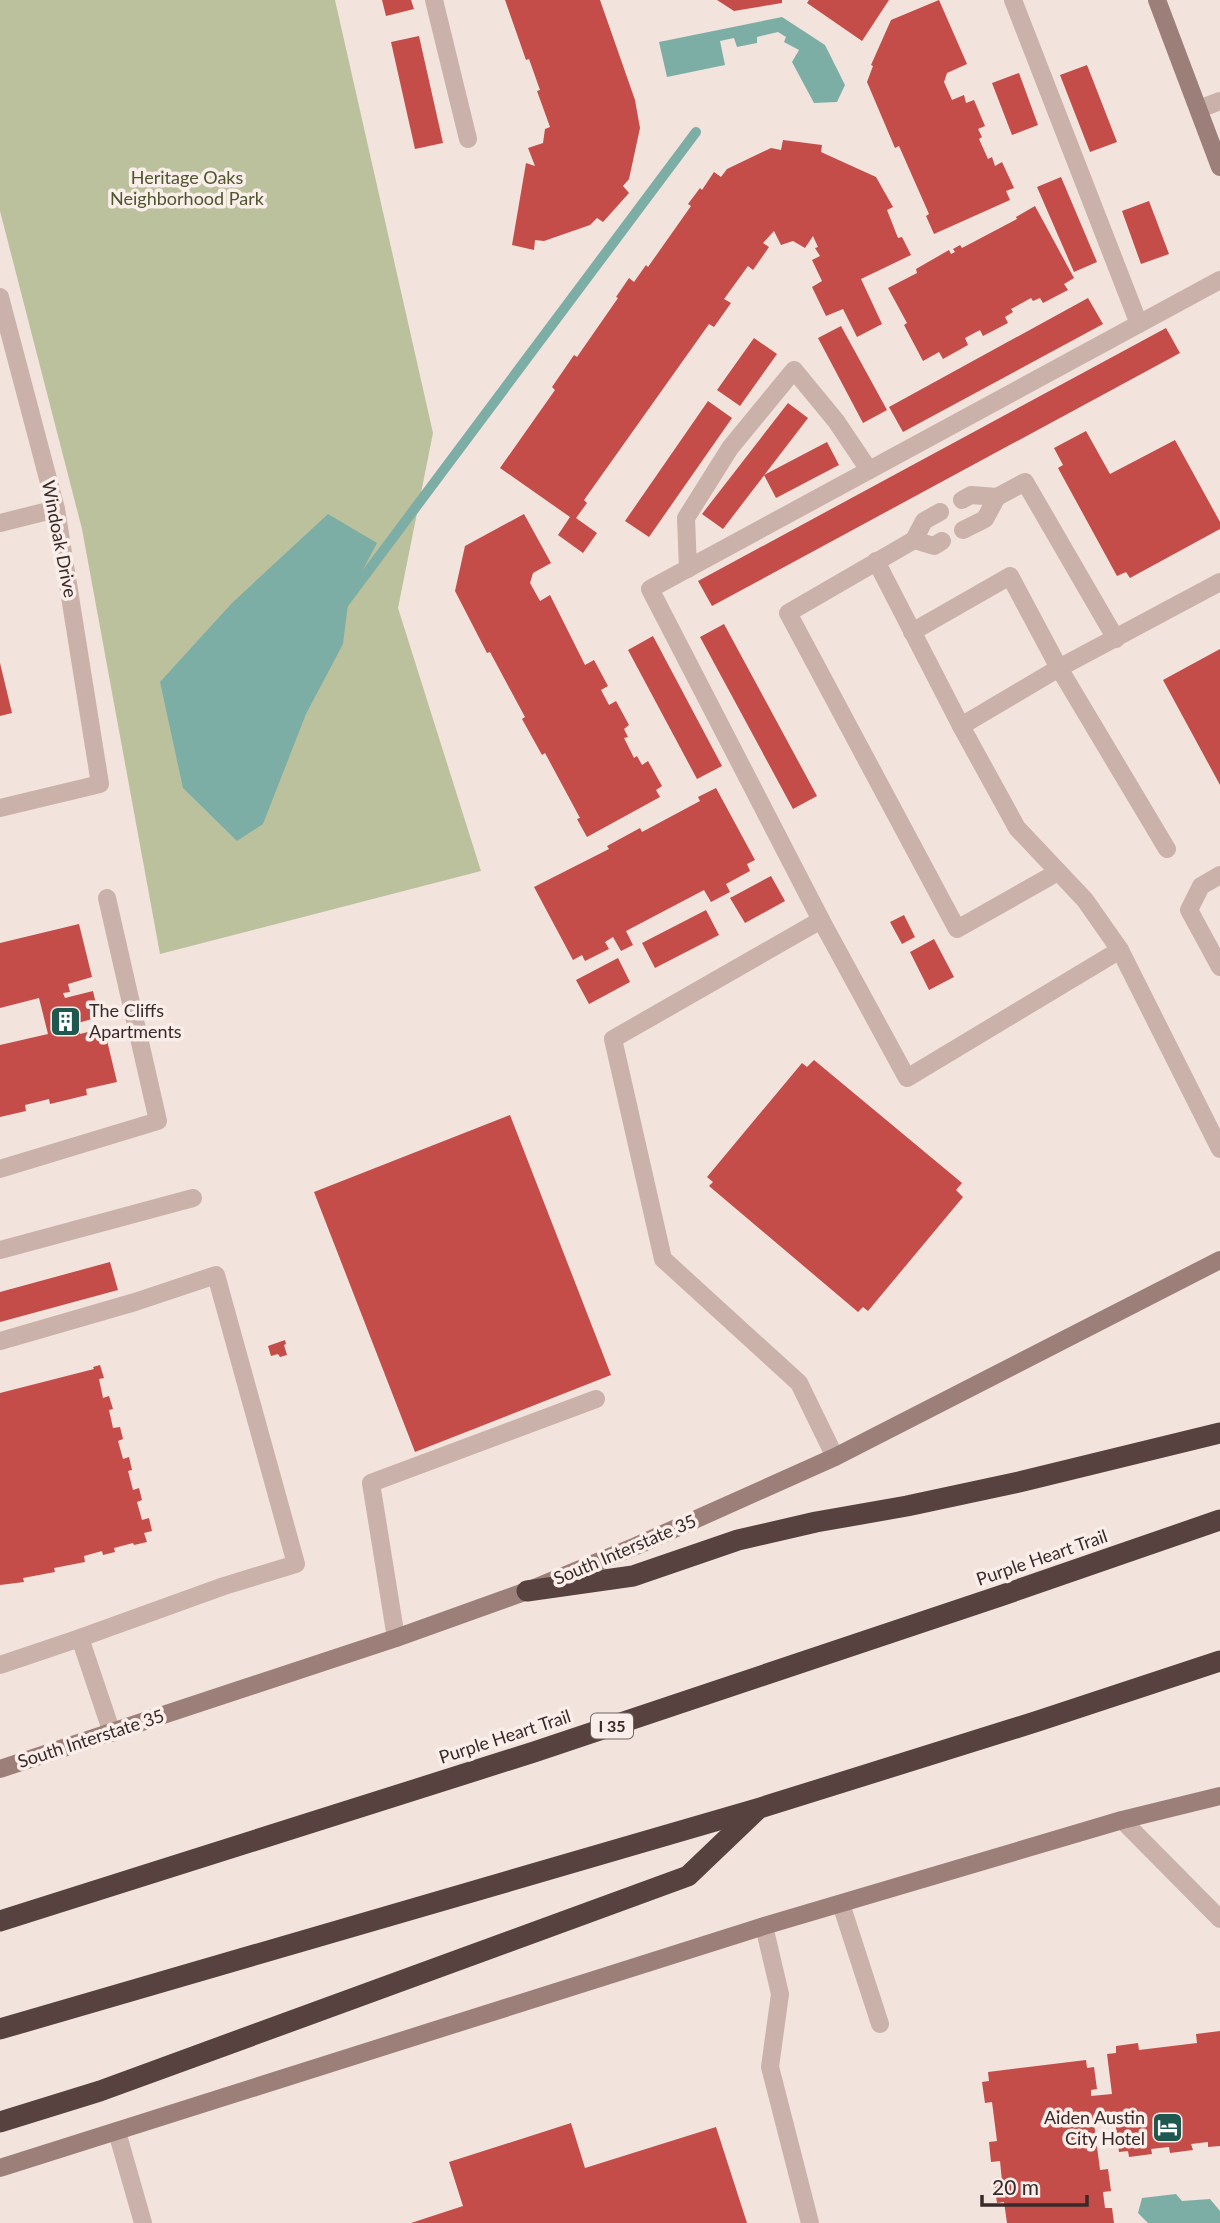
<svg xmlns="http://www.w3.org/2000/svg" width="1220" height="2223" viewBox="0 0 1220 2223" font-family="Lato,sans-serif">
	<rect width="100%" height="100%" fill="#f2e3dd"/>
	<path fill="#bcc19d" d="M0,0H335L433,433L398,608L481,871L160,954L82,529L0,211Z"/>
	<g fill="#7caea6">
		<path d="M782,17L825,45L845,85L837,102L814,103L792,62L799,50L784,42L786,37L778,32L757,37V43L737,47L734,38L720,41L725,65L667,77L659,42Z"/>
		<path d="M328,514L377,543L349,596L343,644L306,714L263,824L237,841L183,788L160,682L232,603Z"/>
		<path d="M1176,2194L1182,2201L1210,2199L1220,2211V2223H1148L1138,2213L1142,2198Z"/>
	</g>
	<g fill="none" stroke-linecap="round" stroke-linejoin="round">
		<path stroke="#7caea6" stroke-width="10" d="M342,606L696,132"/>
	</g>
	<g fill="#c44c49">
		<path d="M382,0H411L414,9L386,16Z"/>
		<path d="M505,0H600L635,100L640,128L629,179L623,186L629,193L603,222L597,218L590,225L544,241L535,240L534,250L512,245L526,163L535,166L528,148L543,143L545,129L550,127L537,91L540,90L529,59L526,60Z"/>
		<path d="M717,0H782V3L734,11Z"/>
		<path d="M809,0H889L862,41L807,3Z"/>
		<path d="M939,0L967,64L947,73L944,82L952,100L964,95L966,103L974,100L985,126L978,129L982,137L979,139L988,159L992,157L995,166L1002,162L1014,188L1006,191L1010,200L934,234L926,216L929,214L899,146L895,148L867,82L873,66L871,65L891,20Z"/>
		<path d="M419,36L443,143L415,149L391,42Z"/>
		<path d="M1087,65L1117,142L1090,152L1060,75Z"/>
		<path d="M1019,73L1038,125L1012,135L992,83Z"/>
		<path d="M783,140L822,145L821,152L876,177L893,207L887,210L898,238L902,237L911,255L861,279L882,324L857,337L843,309L826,316L812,287L822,281L812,260L820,256L815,248L818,247L813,236L805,248L793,241L781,245L774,231L763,243L769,247L753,270L748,266L724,299L731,303L714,327L709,324L584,500L587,503L576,518L597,533L583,553L558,535L570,517L500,468L555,390L552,387L574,355L577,357L618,298L616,297L629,278L634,282L646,265L648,267L691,206L688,204L700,188L702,190L714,172L721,177L727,169L771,148L781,150Z"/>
		<path d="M1061,177L1097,262L1074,272L1037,187Z"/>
		<path d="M1149,201L1169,254L1141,264L1122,211Z"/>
		<path d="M1035,206L1074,278L1064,284L1068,290L1043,303L1040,298L1033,301L1031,298L1011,309L1013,312L1005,317L1008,323L983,336L980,330L965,338L968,345L943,359L939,352L923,361L904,325L907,323L888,288L917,273L916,269L949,250L951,254L955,252L953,249L960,245L962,248L1017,219L1016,217Z"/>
		<path d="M1088,298L1103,324L903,432L889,407Z"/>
		<path d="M841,326L887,410L863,423L818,338Z"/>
		<path d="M1166,328L1180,353L712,606L698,581Z"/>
		<path d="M754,338L777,354L740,406L717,390Z"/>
		<path d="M708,401L732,418L649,537L625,521Z"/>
		<path d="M788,403L808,418L723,529L702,514Z"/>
		<path d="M1086,431L1110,474L1175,440L1220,522V529L1130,578L1126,572L1117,576L1058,468L1063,465L1054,448Z"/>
		<path d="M827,442L839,465L776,498L764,475Z"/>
		<path d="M524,514L551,563L533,573L530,583L540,601L550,595L585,665L594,660L608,686L601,690L609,705L616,701L629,725L624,729L628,737L624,738L634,758L637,756L642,765L648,761L662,786L656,790L660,797L587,837L577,819L580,818L545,753L542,755L522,719L525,717L490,652L487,653L455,591L465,546Z"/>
		<path d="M724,624L817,796L793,809L700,637Z"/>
		<path d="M653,636L722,766L697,779L628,650Z"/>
		<path d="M1220,649V785L1163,680Z"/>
		<path d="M0,663L12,713L0,716Z"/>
		<path d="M716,788L755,860L747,864L750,871L726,884L730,892L711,902L704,890L626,931L633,945L621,951L613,937L605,942L609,949L585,961L582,955L573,960L534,887L609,849L607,846L640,828L642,832L700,801L698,797Z"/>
		<path d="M771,876L785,901L745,923L730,898Z"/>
		<path d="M706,910L719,935L655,968L642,943Z"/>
		<path d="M904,915L915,937L902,944L890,922Z"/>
		<path d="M79,924L92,977L68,984L70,992L63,993L65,998L93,991L99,1017L71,1025V1027L78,1026L80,1034L104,1028L117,1082L86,1089L87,1095L50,1104L49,1099L25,1105L26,1111L0,1117V1045L48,1034L39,998L0,1008V943Z"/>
		<path d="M934,939L954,977L929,990L910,952Z"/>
		<path d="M618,958L630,982L589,1004L576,980Z"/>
		<path d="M814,1060L962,1183L956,1190L963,1197L868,1311L863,1307L858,1312L709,1186L713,1182L707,1177L802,1063L807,1067Z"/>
		<path d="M510,1115L611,1375L415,1452L314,1192Z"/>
		<path d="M110,1262L118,1290L0,1322V1292Z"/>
		<path d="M285,1340L286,1344L284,1345L287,1355L280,1357L278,1354L271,1356L268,1346Z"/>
		<path d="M100,1365L104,1378L99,1379L103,1398L109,1396L113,1409L109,1410L113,1428L120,1427L123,1439L118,1441L123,1459L129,1457L132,1470L128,1471L133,1490L139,1488L142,1500L137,1502L142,1520L149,1518L152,1531L144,1533L147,1542L134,1545L133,1543L114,1548L115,1552L103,1555L102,1551L84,1556L85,1562L54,1568L55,1572L23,1578L24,1582L0,1585V1393L94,1369L93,1367Z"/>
		<path d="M1220,2031V2146L1208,2147V2142L1191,2144L1193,2150L1170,2153L1169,2147L1151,2149L1152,2154L1129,2157L1128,2151L1119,2152L1114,2112L1093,2115L1100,2170L1108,2169L1111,2191L1103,2192L1105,2208H1112L1114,2223H1007L1004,2202L997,2203L994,2182L1002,2181L1000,2161L991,2162L989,2142L997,2141L992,2102L985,2103L982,2082L989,2081L988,2072L1086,2060L1087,2068L1094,2067L1097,2089L1091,2090V2096L1112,2094L1107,2054L1116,2053V2046L1138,2043L1139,2050L1197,2043L1196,2034Z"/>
		<path d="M571,2123L585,2168L716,2127L747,2223H411L463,2206L449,2162Z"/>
	</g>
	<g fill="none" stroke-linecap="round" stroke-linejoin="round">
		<g stroke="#cab1a9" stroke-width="18">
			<path d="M434,0L468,139"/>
			<path d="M1013,0L1139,324"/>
			<path d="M1199,109L1220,101"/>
			<path d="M962,500L971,495L997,497"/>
			<path d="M940,512L924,521L914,540L788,613L957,929L1058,872"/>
			<path d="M963,530L985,519L997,497L1025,482L1116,639"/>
			<path d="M914,540L934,546L942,541"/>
			<path d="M876,561L961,726L1017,828L1085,900L1120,950"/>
			<path d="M688,569L686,518L730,448L794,370L836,421L869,470"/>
			<path d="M912,632L1010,576L1059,668L1167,849"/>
			<path d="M961,726L1059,668L1220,582"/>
			<path d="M1220,875L1201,886L1189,910L1220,967"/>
			<path d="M821,920L650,589L1220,280"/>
			<path d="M0,1169L158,1121L107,898"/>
			<path d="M0,1250L193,1198"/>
			<path d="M0,1341L135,1302L216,1275L296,1564L224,1586L80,1638"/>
			<path d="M835,1457L799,1383L663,1259L613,1039L821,920L907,1078L1120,950L1220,1149"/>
			<path d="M396,1638L371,1483L596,1399"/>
			<path d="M0,1665L80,1638L112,1733"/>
			<path d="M1122,1820L1220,1919"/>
			<path d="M841,1904L880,2024"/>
			<path d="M764,1926L780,1994L770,2067L810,2223"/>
		</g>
		<g stroke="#cab1a9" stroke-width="18">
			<path d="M0,297L56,509L100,784L0,808"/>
			<path d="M0,523L56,509"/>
			<path d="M117,2132L143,2223"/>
		</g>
		<g stroke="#9d7f7a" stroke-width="18">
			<path d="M1157,0L1220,167"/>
			<path d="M0,1769L396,1638L527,1591L636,1546L835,1457L1220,1260"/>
			<path d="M0,2168L764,1926L1122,1820L1220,1796"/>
		</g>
		<g stroke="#584240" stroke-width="21">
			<path d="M527,1591L633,1576L738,1540L816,1522L907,1506L1019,1482L1220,1433"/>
			<path d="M0,1921L534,1752L1000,1596L1220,1520"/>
			<path d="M0,2029L760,1808L1038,1721L1220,1661"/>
			<path d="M0,2122L100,2091L688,1876L756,1811"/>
		</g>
	</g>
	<defs>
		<symbol id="building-square" viewBox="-11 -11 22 22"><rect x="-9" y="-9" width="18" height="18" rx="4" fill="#1f584f" stroke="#f9eee9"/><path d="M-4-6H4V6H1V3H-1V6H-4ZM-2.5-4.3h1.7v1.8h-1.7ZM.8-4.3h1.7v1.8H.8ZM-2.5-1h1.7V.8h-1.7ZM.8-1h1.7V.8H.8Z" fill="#fff"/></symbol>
		<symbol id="hotel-square" viewBox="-11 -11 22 22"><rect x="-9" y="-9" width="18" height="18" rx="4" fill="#1f584f" stroke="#f9eee9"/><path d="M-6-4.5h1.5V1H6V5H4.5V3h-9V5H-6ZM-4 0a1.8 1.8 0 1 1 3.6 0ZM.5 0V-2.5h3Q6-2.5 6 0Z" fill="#fff"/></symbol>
	</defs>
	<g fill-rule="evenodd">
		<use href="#building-square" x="48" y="1004" width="35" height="35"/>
		<use href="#hotel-square" x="1150" y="2110" width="35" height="35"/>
	</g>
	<g text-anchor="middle" stroke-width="7" stroke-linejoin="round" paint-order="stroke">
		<rect fill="#f9eee9" stroke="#716563" stroke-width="2" x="591" y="1713.5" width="42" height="25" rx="5"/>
		<g font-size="16" font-weight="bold" fill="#372a29">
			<text x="612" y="1732">I 35</text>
		</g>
		<g font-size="18" fill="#4f552d" stroke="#f9eee9">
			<text x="187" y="184">Heritage Oaks<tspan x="187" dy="21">Neighborhood Park</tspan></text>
		</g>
		<g font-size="18" fill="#372a29" stroke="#f9eee9">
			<text transform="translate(59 539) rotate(79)" y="6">Windoak Drive</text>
			<text transform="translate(625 1550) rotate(-23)" y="6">South Interstate 35</text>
			<text transform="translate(1042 1558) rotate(-19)" y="6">Purple Heart Trail</text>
			<text transform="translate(505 1737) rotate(-18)" y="6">Purple Heart Trail</text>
			<text transform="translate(91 1739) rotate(-18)" y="6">South Interstate 35</text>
		</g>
		<g font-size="18" fill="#372a29" stroke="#f9eee9" text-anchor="start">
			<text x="89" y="1017">The Cliffs<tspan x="89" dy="21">Apartments</tspan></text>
			<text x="1145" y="2124" text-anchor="end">Aiden Austin<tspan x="1145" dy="21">City Hotel</tspan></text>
		</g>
	</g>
	<path d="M982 2195v10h105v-10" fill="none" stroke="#372a29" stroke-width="3.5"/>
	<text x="992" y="2195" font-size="21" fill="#372a29" stroke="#f9eee9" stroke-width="5" paint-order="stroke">20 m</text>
</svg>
